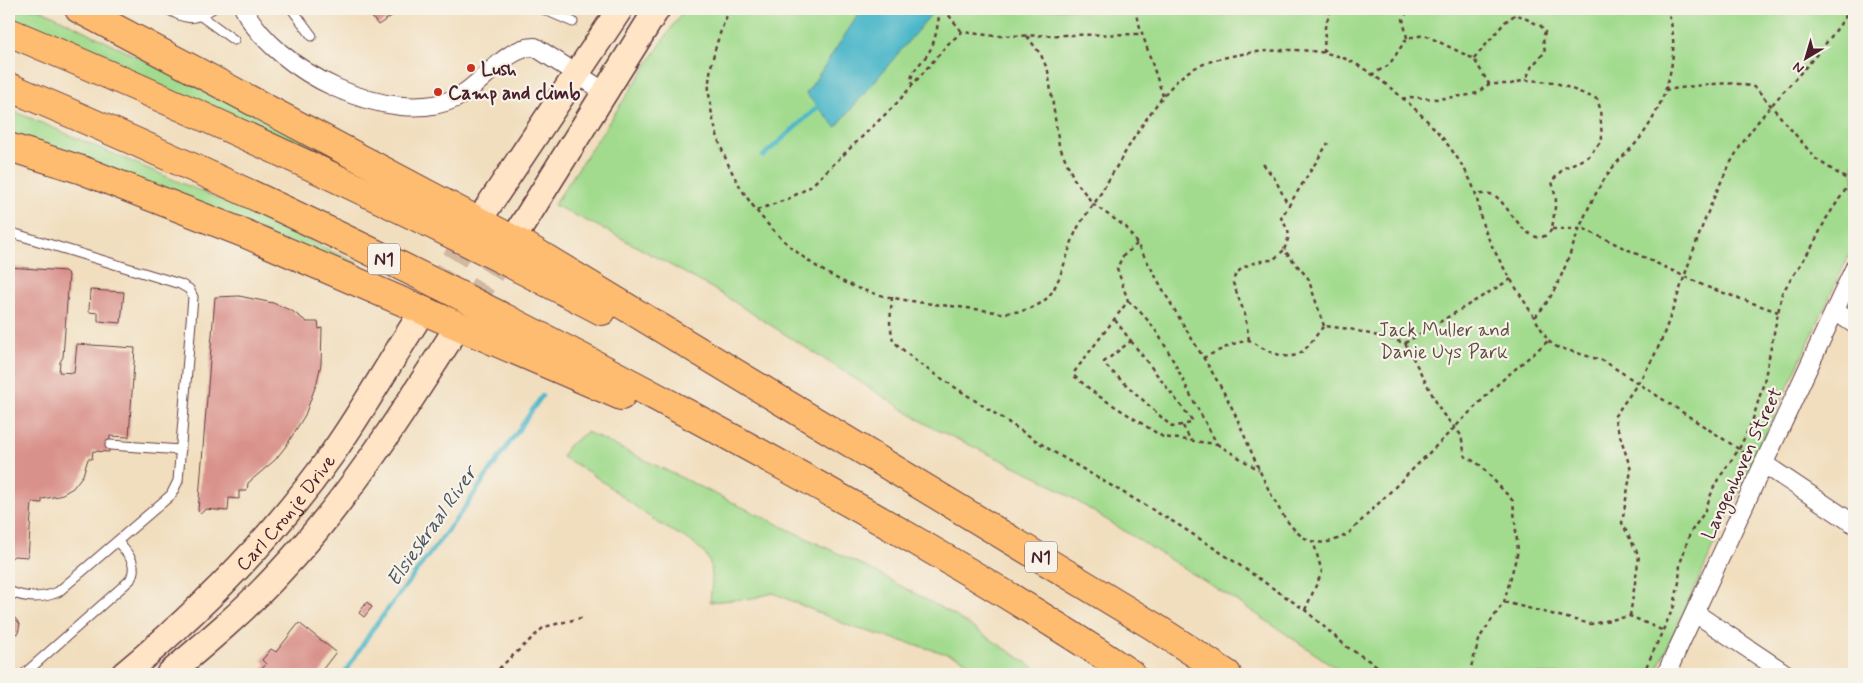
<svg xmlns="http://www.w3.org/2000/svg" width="1863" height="683" viewBox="0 0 1863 683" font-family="Mynerve,sans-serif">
	<rect width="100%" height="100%" fill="#f7f3e8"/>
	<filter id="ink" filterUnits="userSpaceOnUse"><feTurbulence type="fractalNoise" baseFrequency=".02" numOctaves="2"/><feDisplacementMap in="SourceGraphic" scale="10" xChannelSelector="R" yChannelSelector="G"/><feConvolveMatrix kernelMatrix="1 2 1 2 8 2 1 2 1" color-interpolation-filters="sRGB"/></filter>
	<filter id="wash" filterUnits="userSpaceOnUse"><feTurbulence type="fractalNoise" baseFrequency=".0096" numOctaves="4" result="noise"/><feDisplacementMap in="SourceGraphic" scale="20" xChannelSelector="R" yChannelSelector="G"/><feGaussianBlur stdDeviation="1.12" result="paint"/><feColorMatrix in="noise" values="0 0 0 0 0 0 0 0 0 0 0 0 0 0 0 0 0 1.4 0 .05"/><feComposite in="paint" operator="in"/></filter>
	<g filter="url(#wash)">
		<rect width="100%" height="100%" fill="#f1debe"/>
		<g fill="#a2db8e" stroke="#767d5c">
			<path d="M9,9H40L265,120L445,215L9,22Z"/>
			<path d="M684,9H1854V244L1655,674H1345L1249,609L1040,478L931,427L717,291L612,233L554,205Z"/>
			<path d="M9,109L249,212L357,263L353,269L9,137Z"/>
			<path d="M587,432L866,567L949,612L1044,674H981L979,668L958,657L852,627L773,593L753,598L710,602C711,588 715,569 707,557C694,538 674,534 657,522C624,500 598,474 562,457L568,446Z"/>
		</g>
		<path fill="#4cb7c9" stroke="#4b6b7a" d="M862,9H934V11L836,127L806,94Z"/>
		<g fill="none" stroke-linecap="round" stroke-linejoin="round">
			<g stroke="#4cb7c9" stroke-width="4.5">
				<path d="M763,156L818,107"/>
				<path d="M344,674L372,630L463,510L542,396"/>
			</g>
		</g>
		<g id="blocks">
			<g fill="#d9928b">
				<path d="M366,9H402L378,25Z"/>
				<path d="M9,267L65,271L69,275L63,357L60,362L59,372L74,373L77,344L135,348L129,437L110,436L109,452L93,451L92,459H88L83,475L73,488L59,496L42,499V503L32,502L28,557L14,556L9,560Z"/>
				<path d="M90,290L124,292L121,323L98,321V313L89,312Z"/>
				<path d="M239,296L273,303L292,311L307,322H318L319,329L322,328L321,364L317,382L305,415L286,446L275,460L248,483L247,491H239V499L229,498L228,511L205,509L201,514L198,511L215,297Z"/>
				<path d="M367,602L372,607L364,617L359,613Z"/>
				<path d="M9,617H14L20,624L18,633L10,636Z"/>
				<path d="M299,623L336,652L319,674H258L266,664L262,660L271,649L276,652Z"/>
			</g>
		</g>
	</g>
	<g filter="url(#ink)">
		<use href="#blocks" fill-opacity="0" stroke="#633c41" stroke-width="1"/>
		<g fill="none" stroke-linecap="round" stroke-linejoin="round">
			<g stroke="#d0b8a1" stroke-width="25" stroke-dasharray="25 12" stroke-linecap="butt">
				<path d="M415,323L476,225"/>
				<path d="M451,337L511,242"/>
			</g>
			<defs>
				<g id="lane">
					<path d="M167,9C186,19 192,22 212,9"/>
					<path d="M292,9L312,36"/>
					<path d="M543,9L573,22"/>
					<path d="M201,16L234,40"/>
					<path d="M9,232L180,284L189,289L193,297L178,481L171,495L58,592C41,599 26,599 9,591"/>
					<path d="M110,445L181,450"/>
					<path d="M24,674L130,580C139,564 128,554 118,542"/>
				</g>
				<g id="street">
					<path d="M244,9C274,70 390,129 456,98C481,86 506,46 535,47L605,92"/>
					<path d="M1835,311L1854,324"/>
					<path d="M1764,464L1854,524"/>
					<path d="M1695,613L1786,674"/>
					<path d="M1666,674L1854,269"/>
				</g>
				<g id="secondary">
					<path d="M485,211L620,9"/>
					<path d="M522,225L657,9"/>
					<path id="s1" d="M124,674C202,609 273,538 332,454C362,412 387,367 415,323"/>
					<path d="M169,674C207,642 245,610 278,574C346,502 398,420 451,337"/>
				</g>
				<g id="highway">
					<path d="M79,9L527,247L1153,626L1227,674"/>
					<path d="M9,32C211,117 408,209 602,311"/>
					<path d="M9,87C242,185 469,296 692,416C841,497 990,580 1131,674"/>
					<path d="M9,147L82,170L246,234L621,396"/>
				</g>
			</defs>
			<use href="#lane" stroke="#633c41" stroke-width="11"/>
			<use href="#street" stroke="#633c41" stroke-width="20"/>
			<use href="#secondary" stroke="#633c41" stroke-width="28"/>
			<use href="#highway" stroke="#633c41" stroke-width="30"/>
			<g stroke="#633c41" stroke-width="2.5" stroke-dasharray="4 4" stroke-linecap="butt">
				<path d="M730,9C720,29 707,70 709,93C716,175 774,250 848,284C890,304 954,304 1000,313C1016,313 1035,310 1047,298C1060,286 1068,248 1077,229C1084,216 1095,204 1102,191C1123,157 1155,97 1185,74C1209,56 1260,50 1290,50C1309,50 1331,52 1348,60C1378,74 1424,114 1445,141C1457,157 1470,175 1476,195C1479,206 1480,218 1484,228C1500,268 1528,304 1548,341L1557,347L1604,361L1751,457"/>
				<path d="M944,9L962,32"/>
				<path d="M1134,9L1163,96"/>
				<path d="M1027,36L1041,55L1048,71L1059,145L1074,179L1094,205L1126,227L1137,244C1151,267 1163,291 1177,314C1194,343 1213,372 1229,402C1247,436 1273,517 1303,537C1318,547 1335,542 1349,533L1499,383L1548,341"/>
				<path d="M1407,38L1403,19L1409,9"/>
				<path d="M1324,53L1325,27L1331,9"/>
				<path d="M1474,59L1505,22L1516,14L1541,26L1545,32L1543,38L1545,52L1532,66L1526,79"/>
				<path d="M1371,75L1389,65L1407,38L1425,35L1474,59L1489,84"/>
				<path d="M913,86C906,73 923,63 929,52C936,40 938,23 940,9"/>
				<path d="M1665,90C1693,87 1729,78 1756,88L1816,159L1851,182"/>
				<path d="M1402,99L1409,97L1438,99L1469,95L1477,93L1489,84H1511L1525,80L1554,82L1597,99L1600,108L1602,140L1588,157L1564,168L1552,181L1556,200L1552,229C1532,258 1507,202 1495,196C1489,192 1482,194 1476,195"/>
				<path d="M1263,164L1275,179L1288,205"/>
				<path d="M757,210L788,199L810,187L896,104L948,44L962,32L995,36L1143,34"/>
				<path d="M1552,229H1584L1707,287L1778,312"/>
				<path d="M892,297L890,323L893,341L918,363L1052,451L1177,524L1226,556L1305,610L1347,647L1390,674"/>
				<path d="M1128,301C1155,322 1169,352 1184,382C1194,403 1206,423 1217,444L1163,437L1097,395L1074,376L1075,371L1128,301L1117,268L1123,256L1137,244"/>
				<path d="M1535,317C1564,287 1571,242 1590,205C1597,191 1604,178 1614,166C1622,156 1633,148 1640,138C1666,104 1683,51 1667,9"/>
				<path d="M1115,320L1131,341"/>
				<path d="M1324,326L1308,278L1284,250C1291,232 1290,234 1281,218L1328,143"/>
				<path d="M1249,340L1245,315L1233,283C1234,266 1259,260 1273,260L1284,250"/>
				<path d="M1131,341L1192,420L1191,423L1172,427L1105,365L1104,362Z"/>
				<path d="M1405,343L1442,413L1461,435L1465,456L1480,465L1513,501L1518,551L1504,602L1480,637L1469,674"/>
				<path d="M1203,358L1233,344L1249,340C1262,348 1285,363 1300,353C1310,347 1316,334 1324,326L1350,329L1405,343L1511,279"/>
				<path d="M1183,426L1191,441"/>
				<path d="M1217,444L1259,470"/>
				<path d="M1504,602L1591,624L1630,616L1664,631"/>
				<path d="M1305,610L1322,572L1314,544"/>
				<path d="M1630,616L1639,556L1622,523L1631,470L1614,417C1632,392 1652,365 1663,336C1685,279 1701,219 1730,164C1761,105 1816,66 1850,9"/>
				<path d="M493,674L544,627L585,617"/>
				<path d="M1643,674L1674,606L1679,582L1680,564L1690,533L1704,513L1715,484L1739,449L1752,422L1764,382L1782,293L1813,245L1826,219L1854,177"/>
			</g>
			<use href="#lane" stroke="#fff" stroke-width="9"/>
			<use href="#street" stroke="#fff" stroke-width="18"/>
			<use href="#secondary" stroke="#ffe4c6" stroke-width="25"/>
			<use href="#highway" stroke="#febc70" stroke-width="28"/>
		</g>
	</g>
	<g fill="#c8321e" stroke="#f7f3e8" stroke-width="2">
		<circle cx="471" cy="68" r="5"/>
		<circle cx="438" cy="92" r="5"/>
	</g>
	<g text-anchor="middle" stroke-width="4.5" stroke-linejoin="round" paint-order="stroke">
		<g fill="#f7f3e8" stroke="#7e5f64" stroke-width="1">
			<rect x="368" y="243.5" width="32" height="31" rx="4"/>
			<rect x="1025" y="541.5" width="32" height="31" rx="4"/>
		</g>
		<g font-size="18" font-weight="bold" fill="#4a1f2b">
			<text x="384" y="265">N1</text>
			<text x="1041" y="563">N1</text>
		</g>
		<g font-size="19" font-weight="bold" fill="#4a1f2b" stroke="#f7f3e8" text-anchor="start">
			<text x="481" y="75">Lush</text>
			<text x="448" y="99">Camp and climb</text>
		</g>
		<g font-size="19" fill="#604e44" stroke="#f7f3e8">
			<text x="1444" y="336">Jack Muller and<tspan x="1444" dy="22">Danie Uys Park</tspan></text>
		</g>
		<g font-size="19" fill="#4a1f2b" stroke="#f7f3e8">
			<text transform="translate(1741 463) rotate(-65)" y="7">Langenhoven Street</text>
			<text dy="7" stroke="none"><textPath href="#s1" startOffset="229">Carl Cronje Drive</textPath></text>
		</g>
		<g font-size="20" font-style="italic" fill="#4b5462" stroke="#f7f3e8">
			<text transform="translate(431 526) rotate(-55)" y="7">Elsieskraal River</text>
		</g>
	</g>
	<rect width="1863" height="683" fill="none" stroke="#f7f3e8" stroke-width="30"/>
	<g transform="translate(1806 58) rotate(218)" stroke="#f7f3e8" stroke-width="4" paint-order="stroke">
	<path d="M0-4L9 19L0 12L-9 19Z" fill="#4a1f2b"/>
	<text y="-8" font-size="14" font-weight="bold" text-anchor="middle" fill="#4a1f2b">N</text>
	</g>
</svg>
